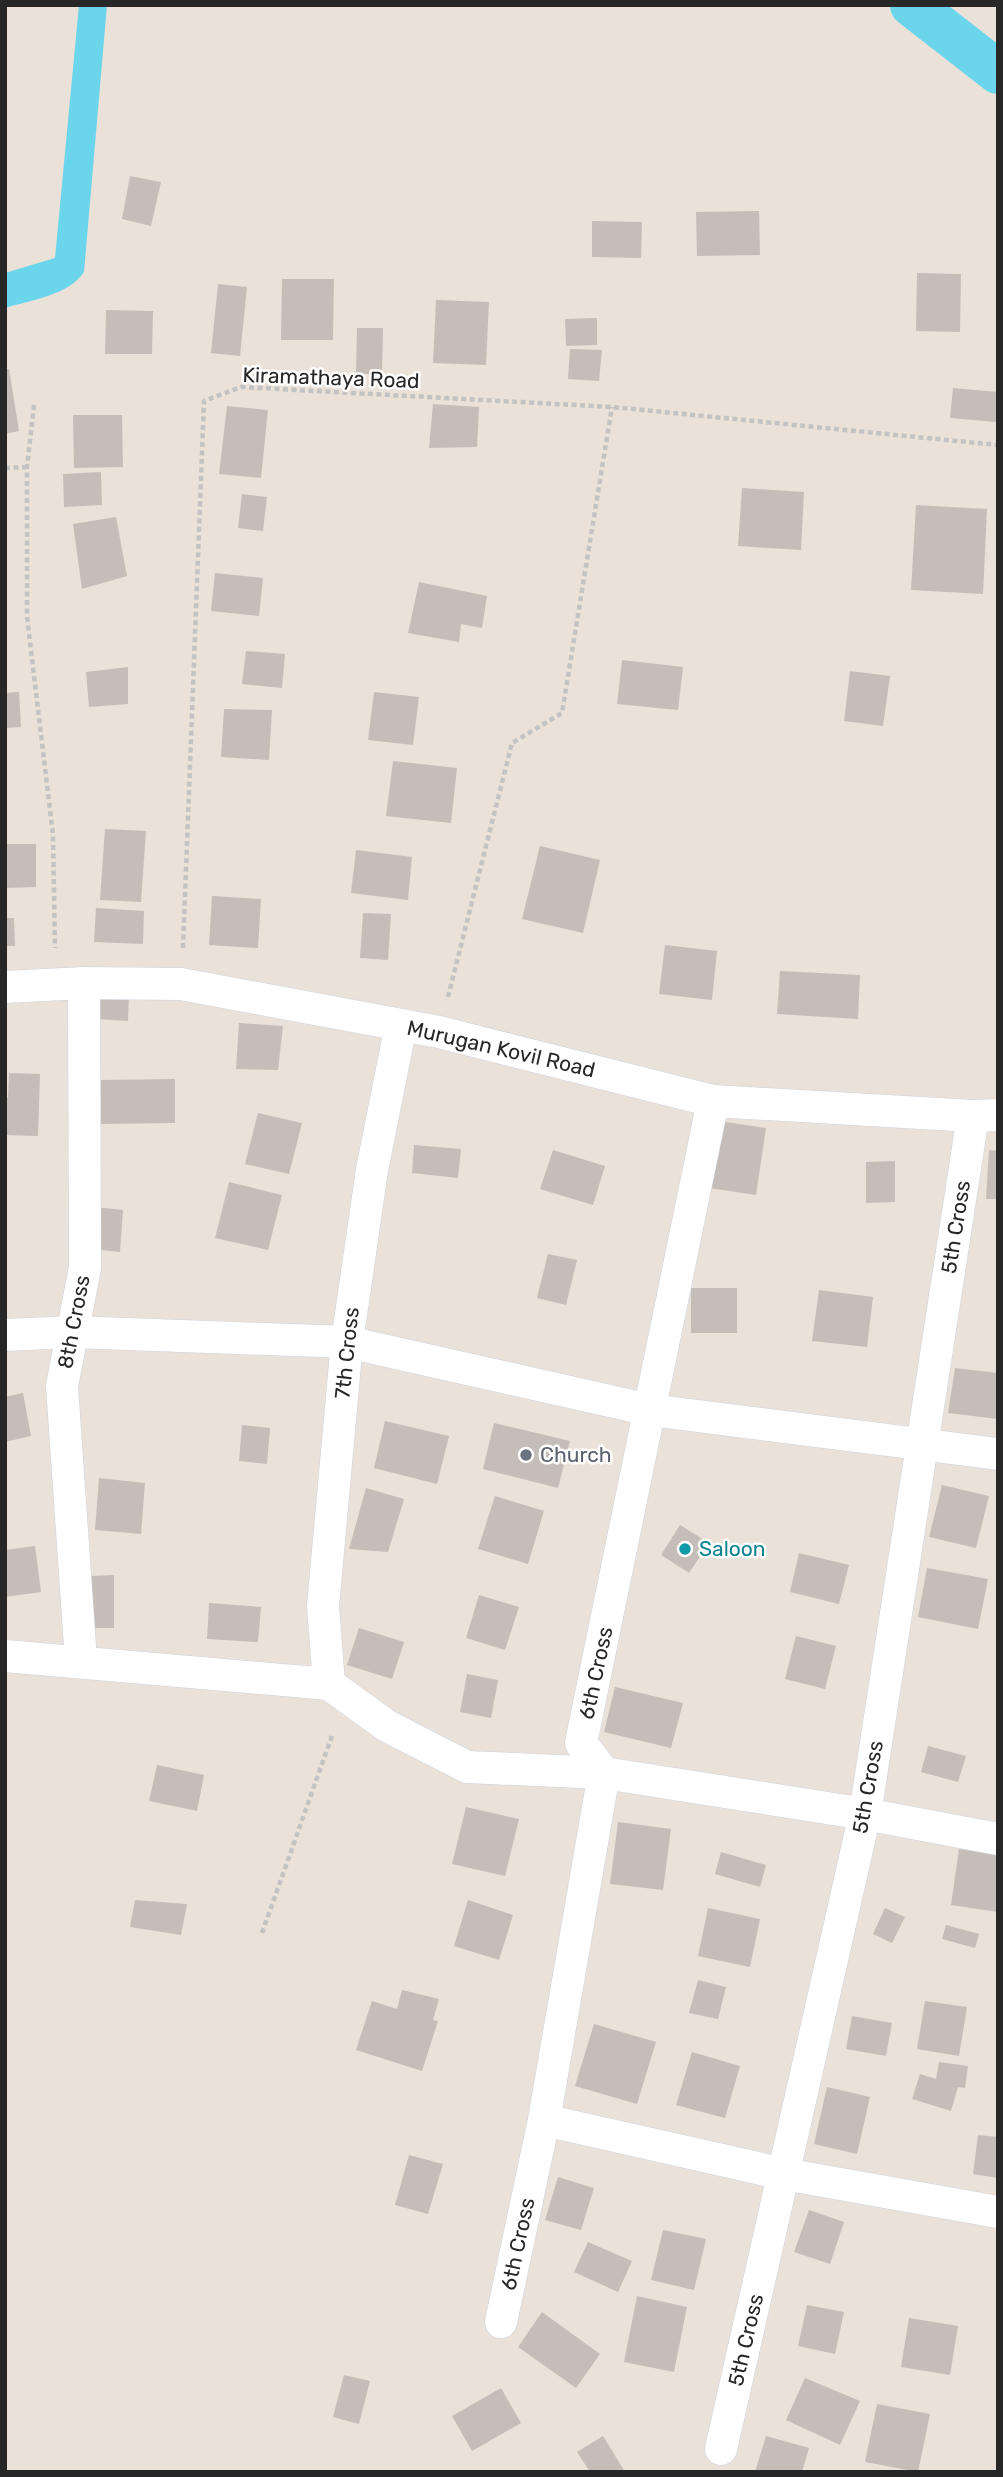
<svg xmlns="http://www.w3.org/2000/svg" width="1003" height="2477" viewBox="0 0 1003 2477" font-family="Rubik,sans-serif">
	<rect width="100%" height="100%" fill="#eae1d8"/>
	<path fill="#6bd5ec" d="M79,5H107L84,272C69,295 31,300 5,308V273L55,258Z"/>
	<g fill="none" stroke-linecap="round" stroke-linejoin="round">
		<path stroke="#6bd5ec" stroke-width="44" d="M912,5L998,72"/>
	</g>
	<g fill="#c5beb8">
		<path d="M130,176L161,182L151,226L122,219Z"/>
		<path d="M759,211L760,255L697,256L696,212Z"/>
		<path d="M592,221L642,222L641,258L592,257Z"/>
		<path d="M917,273L961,274L960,332L916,331Z"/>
		<path d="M282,279H334L333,340H281Z"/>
		<path d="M218,284L247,287L240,356L211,353Z"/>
		<path d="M436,300L489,302L486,365L433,363Z"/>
		<path d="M106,310L153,311L152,354H105Z"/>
		<path d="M597,318V345L566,346L565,319Z"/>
		<path d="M357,328H383L382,374H356Z"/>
		<path d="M570,349L602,350L599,381L568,379Z"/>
		<path d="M5,369H9L19,431L5,434Z"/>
		<path d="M953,388L998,392L996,422L950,418Z"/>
		<path d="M433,404L479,407L477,447L429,448Z"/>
		<path d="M227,406L268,410L261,478L219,474Z"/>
		<path d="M73,415H122L123,467L74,468Z"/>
		<path d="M101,472L102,505L64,507L63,474Z"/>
		<path d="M742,488L804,492L801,550L738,546Z"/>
		<path d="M242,494L267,497L263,531L238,528Z"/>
		<path d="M916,505L987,509L983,594L911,590Z"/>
		<path d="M116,517L127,576L82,589L73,524Z"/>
		<path d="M215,573L263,578L259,616L211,611Z"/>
		<path d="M419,582L487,596L482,628L461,624L459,642L408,633Z"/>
		<path d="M246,651L285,654L282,688L242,684Z"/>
		<path d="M622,660L683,667L678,710L617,704Z"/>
		<path d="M128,667V704L89,707L86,672Z"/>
		<path d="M850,671L890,676L883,726L844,721Z"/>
		<path d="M19,692L21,727L5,728V693Z"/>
		<path d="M374,692L419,697L413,745L368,740Z"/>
		<path d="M224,709L272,710L269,760L221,757Z"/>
		<path d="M393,761L457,768L451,823L386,816Z"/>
		<path d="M105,829L146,831L141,902L100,900Z"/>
		<path d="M5,844H36V887L5,888Z"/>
		<path d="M540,846L600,860L583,933L522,919Z"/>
		<path d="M356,850L412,857L408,900L351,893Z"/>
		<path d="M212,896L261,899L258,948L209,945Z"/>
		<path d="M96,908L144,911L143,944L94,942Z"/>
		<path d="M363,913L391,914L388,960L360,958Z"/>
		<path d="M5,918H14L15,946H5Z"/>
		<path d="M665,945L717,951L712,1000L659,994Z"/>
		<path d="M780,971L860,975L858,1019L777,1014Z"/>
		<path d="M94,992L129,993L128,1021L94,1019Z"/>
		<path d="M239,1023L283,1026L278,1070L236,1069Z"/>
		<path d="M9,1073L40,1074L38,1136L5,1135V1097L8,1098Z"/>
		<path d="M175,1079V1123L101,1124V1080Z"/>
		<path d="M258,1113L302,1123L289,1174L245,1164Z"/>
		<path d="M719,1121L766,1128L756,1195L709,1188Z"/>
		<path d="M414,1145L461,1149L458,1178L412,1173Z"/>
		<path d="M553,1150L605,1166L593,1205L540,1189Z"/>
		<path d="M989,1150L998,1151V1199H986Z"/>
		<path d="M895,1161V1202L866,1203V1162Z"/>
		<path d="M229,1182L282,1195L268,1250L215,1238Z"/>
		<path d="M95,1207L123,1210L120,1252L91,1249Z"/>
		<path d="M548,1254L577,1260L566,1305L537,1298Z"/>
		<rect x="691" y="1288" width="46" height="45"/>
		<path d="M819,1290L873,1297L867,1347L812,1341Z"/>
		<path d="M955,1368L998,1373V1419L948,1413Z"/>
		<path d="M23,1393L31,1436L5,1442V1397Z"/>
		<path d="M385,1421L449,1436L437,1484L374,1468Z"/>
		<path d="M494,1423L570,1441L558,1488L483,1469Z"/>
		<path d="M242,1425L270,1428L267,1464L239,1461Z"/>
		<path d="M99,1478L145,1483L141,1534L95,1530Z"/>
		<path d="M942,1485L989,1496L976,1548L929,1537Z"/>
		<path d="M366,1488L404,1499L388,1552L349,1549Z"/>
		<path d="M495,1496L544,1511L528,1564L478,1549Z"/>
		<path d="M680,1525L709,1543L689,1573L661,1555Z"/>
		<path d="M35,1546L41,1592L5,1597V1550Z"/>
		<path d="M799,1553L849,1565L839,1604L790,1592Z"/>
		<path d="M927,1568L988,1579L978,1629L918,1617Z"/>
		<path d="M114,1575V1628H90V1576Z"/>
		<path d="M479,1595L519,1607L505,1650L466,1638Z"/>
		<path d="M209,1603L261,1607L258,1642L207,1639Z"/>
		<path d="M359,1628L404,1642L392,1679L347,1665Z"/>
		<path d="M796,1636L836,1646L825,1689L785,1679Z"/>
		<path d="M467,1674L498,1680L491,1718L460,1712Z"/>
		<path d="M615,1687L683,1703L671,1748L604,1732Z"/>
		<path d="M928,1746L966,1756L958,1782L921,1772Z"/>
		<path d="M157,1765L204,1775L197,1811L149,1801Z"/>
		<path d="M466,1807L519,1819L505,1876L452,1864Z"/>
		<path d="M618,1822L671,1829L663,1890L610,1884Z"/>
		<path d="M959,1849L998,1855V1912L951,1905Z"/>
		<path d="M721,1852L766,1865L760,1887L715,1874Z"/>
		<path d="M135,1900L187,1904L181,1935L130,1927Z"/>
		<path d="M468,1900L513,1915L499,1960L454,1946Z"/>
		<path d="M708,1908L760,1919L750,1967L698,1956Z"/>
		<path d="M885,1908L905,1917L892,1943L873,1934Z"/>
		<path d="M946,1925L979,1934L975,1948L942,1939Z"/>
		<path d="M698,1980L726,1987L718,2019L689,2013Z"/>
		<path d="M402,1990L439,1999L433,2020L438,2021L422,2071L356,2050L372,2001L397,2009Z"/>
		<path d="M925,2001L967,2007L959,2056L917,2049Z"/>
		<path d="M852,2016L892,2023L886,2056L846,2049Z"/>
		<path d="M594,2024L656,2042L637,2104L575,2086Z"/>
		<path d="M692,2052L740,2066L725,2118L676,2105Z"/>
		<path d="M939,2062L968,2066L965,2088L958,2087L951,2111L912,2099L920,2074L936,2079Z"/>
		<path d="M827,2087L870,2097L857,2154L814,2144Z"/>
		<path d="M978,2135L998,2137V2178L973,2174Z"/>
		<path d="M409,2155L443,2164L428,2214L395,2205Z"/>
		<path d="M558,2177L594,2188L581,2230L545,2220Z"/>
		<path d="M809,2210L844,2222L830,2264L794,2252Z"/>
		<path d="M663,2230L706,2239L694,2290L651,2280Z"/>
		<path d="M588,2242L632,2261L618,2292L574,2272Z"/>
		<path d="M637,2296L687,2307L674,2372L624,2362Z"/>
		<path d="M807,2305L844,2312L835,2354L798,2346Z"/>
		<path d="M542,2312L600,2354L576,2388L518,2347Z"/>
		<path d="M909,2318L958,2326L950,2375L901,2367Z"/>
		<path d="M344,2375L370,2381L359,2424L333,2417Z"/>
		<path d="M805,2378L860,2401L840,2445L786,2420Z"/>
		<path d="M501,2388L521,2423L472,2451L452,2416Z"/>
		<path d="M877,2404L930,2414L918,2472L865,2462Z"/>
		<path d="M603,2436L625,2472H590L577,2452Z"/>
		<path d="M766,2436L809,2448L802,2472H755Z"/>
	</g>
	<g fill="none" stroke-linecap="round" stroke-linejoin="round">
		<defs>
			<g id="minor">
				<path d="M5,987L84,983L181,984L439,1032L713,1101L973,1116L998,1115"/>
				<path d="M5,1335L73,1332L347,1342L650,1410L998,1454"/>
				<path d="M5,1656L329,1684L387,1726L467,1767L604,1773L865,1814L998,1839"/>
				<path d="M81,1661L62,1386L85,1268L84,983"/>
				<path d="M329,1684L323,1606L347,1342L372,1170L401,1025"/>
				<path d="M544,2120L784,2174L998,2212"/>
				<path d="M501,2322L544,2120L604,1773L581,1743L713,1101"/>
				<path d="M721,2449L865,1814L973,1116"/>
			</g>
		</defs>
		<use href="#minor" stroke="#ced3e0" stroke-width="33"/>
		<g stroke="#c3c3c3" stroke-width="4.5" stroke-dasharray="5 3.5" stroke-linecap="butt">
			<path d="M34,405L27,467V617L53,835L55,948"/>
			<path d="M5,468L27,467"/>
			<path d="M183,948L204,401L241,387L612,407L998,445"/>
			<path d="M448,997L512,743L562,713L612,407"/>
			<path d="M262,1933L333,1733"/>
		</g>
		<use href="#minor" stroke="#fff" stroke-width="32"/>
	</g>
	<circle fill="#6b7280" stroke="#fff" stroke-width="2.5" cx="526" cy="1455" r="7"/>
	<circle fill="#0f9aa8" stroke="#fff" stroke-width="2.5" cx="685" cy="1549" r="7"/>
	<g text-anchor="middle" stroke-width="5" stroke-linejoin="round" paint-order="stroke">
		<g font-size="21" fill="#272727" stroke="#fff">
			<text transform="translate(331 378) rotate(2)" y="7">Kiramathaya Road</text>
			<text transform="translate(501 1049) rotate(13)" y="7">Murugan Kovil Road</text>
			<text transform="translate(956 1227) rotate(-81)" y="7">5th Cross</text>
			<text transform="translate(74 1322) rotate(-79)" y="7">8th Cross</text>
			<text transform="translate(347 1353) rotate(-84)" y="7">7th Cross</text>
			<text transform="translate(596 1673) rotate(-78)" y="7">6th Cross</text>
			<text transform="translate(868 1787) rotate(-80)" y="7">5th Cross</text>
			<text transform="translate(518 2244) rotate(-78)" y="7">6th Cross</text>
			<text transform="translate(746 2340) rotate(-77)" y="7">5th Cross</text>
		</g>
		<g font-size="21" fill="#5b616d" stroke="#fff" text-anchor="start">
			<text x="540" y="1462">Church</text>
		</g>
		<g font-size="21" fill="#0d838f" stroke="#fff" text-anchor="start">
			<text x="699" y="1556">Saloon</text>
		</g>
	</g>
	<rect width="1003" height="2477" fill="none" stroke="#272727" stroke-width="14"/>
</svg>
